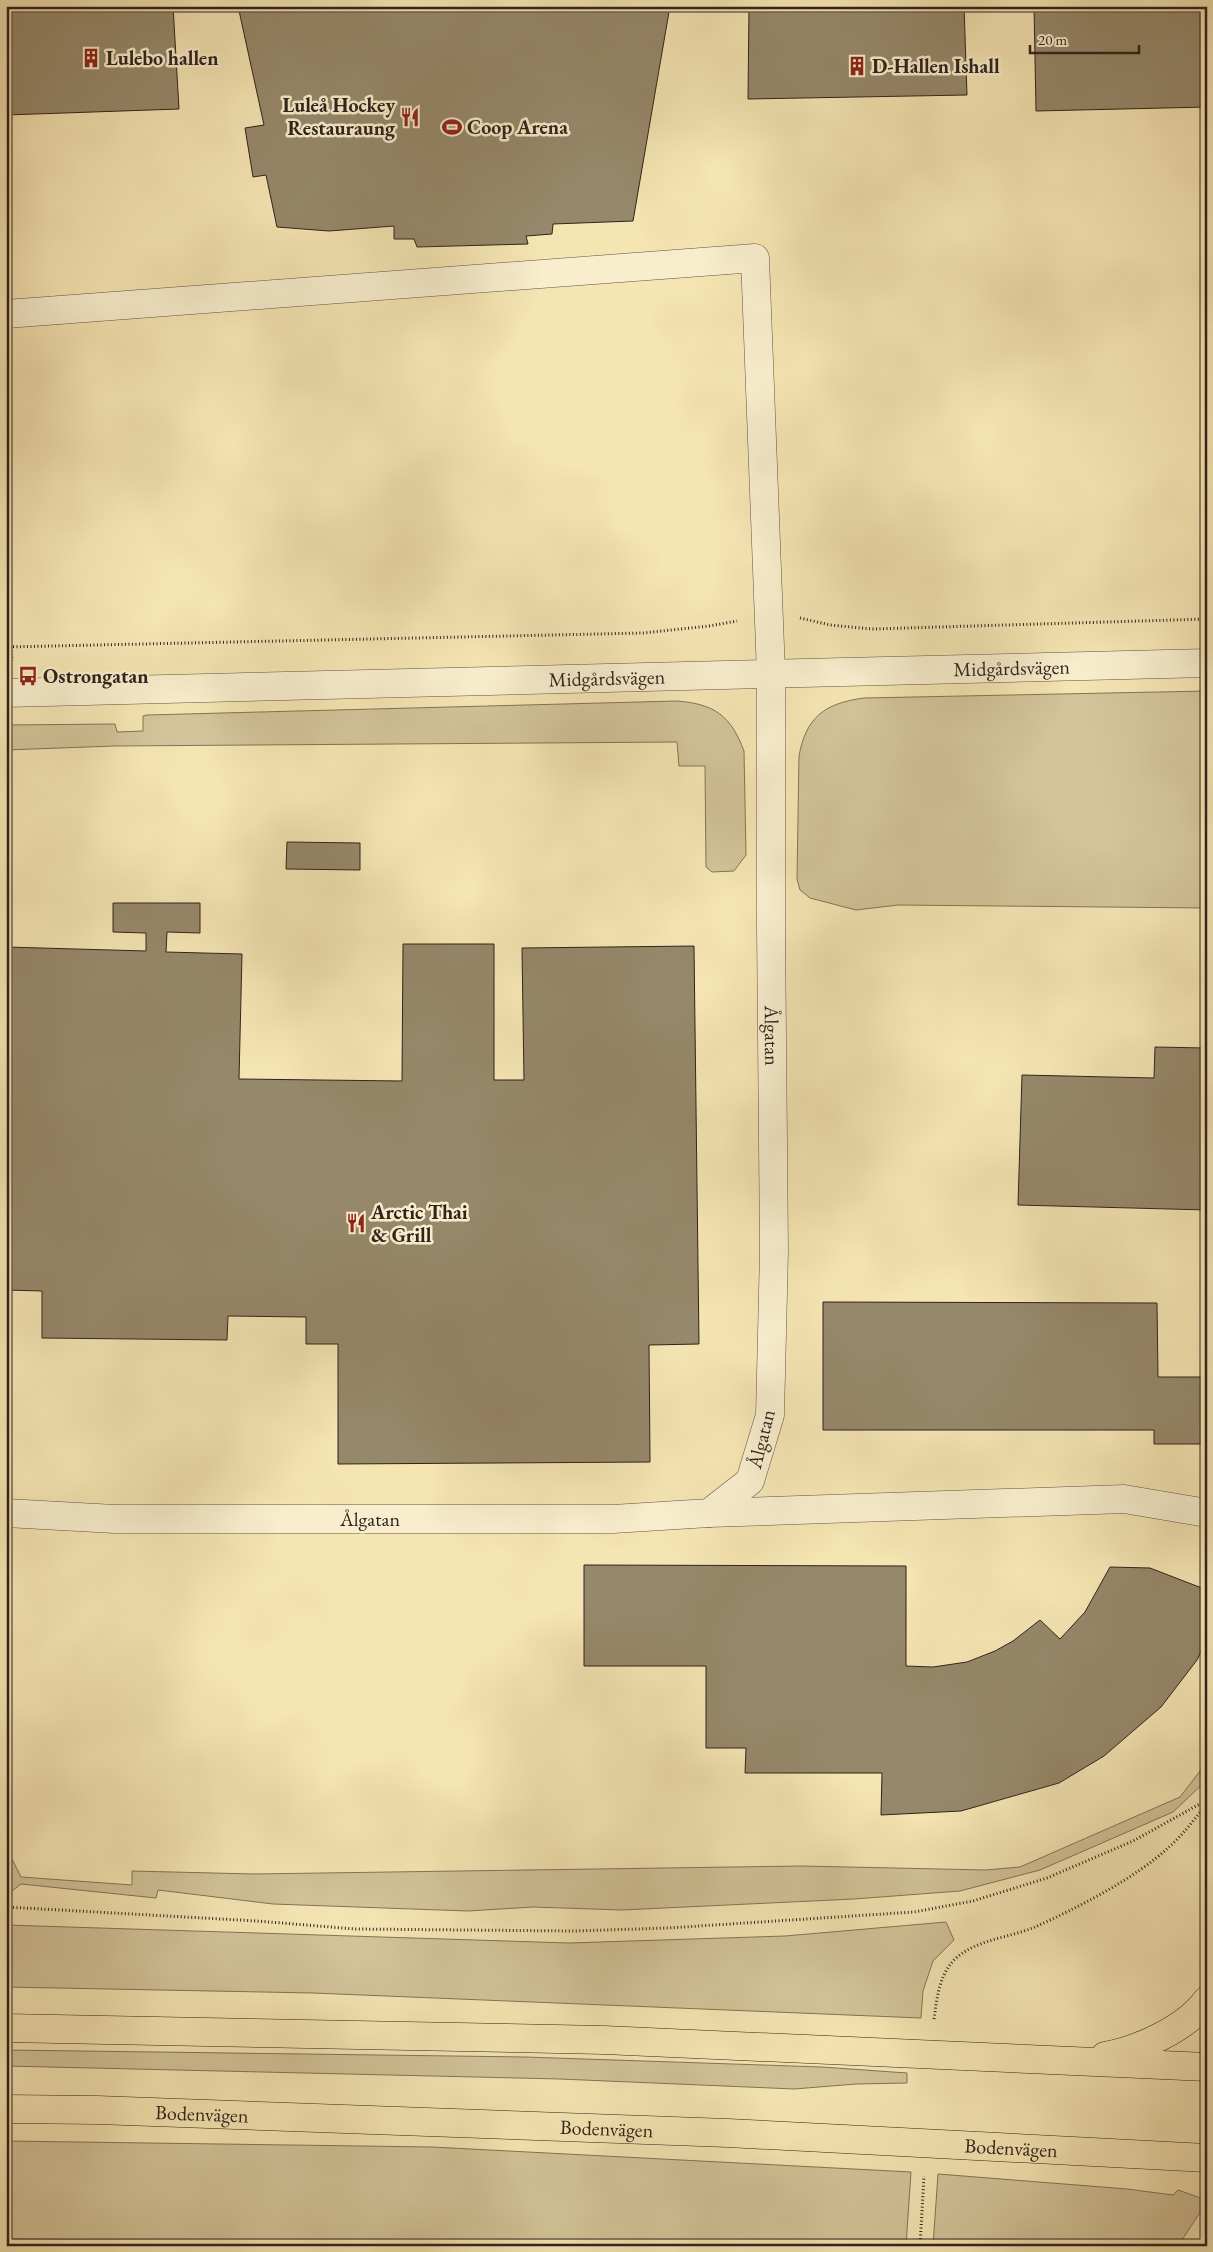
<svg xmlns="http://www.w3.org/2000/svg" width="1213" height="2252" viewBox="0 0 1213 2252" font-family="'EB Garamond',serif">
	<rect width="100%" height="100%" fill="#f5e5b3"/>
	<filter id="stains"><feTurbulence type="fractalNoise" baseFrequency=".004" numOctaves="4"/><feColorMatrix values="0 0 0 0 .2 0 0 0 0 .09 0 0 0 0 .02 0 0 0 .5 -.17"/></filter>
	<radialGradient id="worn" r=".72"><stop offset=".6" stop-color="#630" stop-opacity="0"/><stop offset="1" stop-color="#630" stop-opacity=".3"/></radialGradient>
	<g fill="#d3c499" stroke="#81745a">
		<path d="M1207,691V908L898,905L856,910L810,898L800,890L797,879L799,756C806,717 825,703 864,698Z"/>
		<path d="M677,701C715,704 731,716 744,751L746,855L734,871L712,872L706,867L705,766H679L677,742L114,746L6,750V725L115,724L117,732L143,731V716L147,715Z"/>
		<path d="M1207,1762V1780L1173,1812L1040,1870L960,1891L854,1899L622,1910L533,1907L468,1911L273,1904L158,1890L156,1898L21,1884L12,1891H6V1847L21,1877L132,1885V1871L254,1874L802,1866L986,1870L1020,1867L1180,1797Z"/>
		<path d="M946,1922L954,1940L933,1961L923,1991L921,2018L313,1993L6,1987V1925L569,1943L785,1936Z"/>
		<path d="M6,2050L525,2057L822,2067L907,2073V2083L856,2084L794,2089L560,2079L6,2066Z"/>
		<path d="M6,2141L432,2147L911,2172L906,2246L6,2239Z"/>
		<path d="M938,2174L1127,2189L1173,2195L1178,2190L1198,2197L1207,2202V2206L1203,2208L1178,2246H933Z"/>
	</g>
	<g fill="#96886b" stroke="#2f231c">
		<path d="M6,6H173L179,109L6,115Z"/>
		<path d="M238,6H670L633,221L553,224L552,234L526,236L528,244L417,247L414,239H394V226L329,231L277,227L266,175L253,177L245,128L264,125Z"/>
		<path d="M749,6H964L967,95L748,99Z"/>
		<path d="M1034,6H1207V107L1036,111Z"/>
		<path d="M287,842L360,843V870L286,869Z"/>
		<path d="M113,903H200V933L167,932L166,952L242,954L239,1079L402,1081L403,944H494V1080H524L522,948L694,946L699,1344L649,1345L650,1462L338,1464V1344H306V1317L228,1316L227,1340L42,1338V1291L6,1290V947L146,951V933L113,932Z"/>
		<path d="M1155,1047L1206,1048L1207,1210L1018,1205L1022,1075L1154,1078Z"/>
		<path d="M823,1302L1157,1303L1158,1377H1207V1444H1154V1430H823Z"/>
		<path d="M584,1565L906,1566V1666L933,1667L967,1662L995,1651L1013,1641L1040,1620L1060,1639L1085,1612L1110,1567L1150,1568L1207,1590V1639L1197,1660L1161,1707L1104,1756L1059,1783L961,1811L881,1815L882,1773H745L746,1748H706V1666H584Z"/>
	</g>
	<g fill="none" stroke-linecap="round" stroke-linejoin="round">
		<defs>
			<g id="minor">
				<path id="s1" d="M6,314L755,258L771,673V928L774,1251L770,1415L750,1481L709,1513L613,1519H115L6,1513"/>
				<path id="s2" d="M6,693L1207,663"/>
				<path d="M709,1513L1124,1499L1207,1513"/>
			</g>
			<g id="major">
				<path d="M6,2028L604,2040L1207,2067"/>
				<path d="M1105,2056C1138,2050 1186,2029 1207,2000"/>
				<path id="s3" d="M6,2109L97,2110L728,2133L1207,2158"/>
			</g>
		</defs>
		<use href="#minor" stroke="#605442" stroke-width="29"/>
		<use href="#major" stroke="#2f231c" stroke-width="29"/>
		<g stroke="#2f231c" stroke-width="3" stroke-dasharray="1 2.5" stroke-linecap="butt">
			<path d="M800,618L830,625L872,629L1207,619"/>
			<path d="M6,647L643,633L709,626L737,621"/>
			<path d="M11,647L12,661"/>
			<path d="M6,1907L257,1921L355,1929L574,1931L668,1928L914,1912L973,1901L1047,1878L1133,1841L1207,1800"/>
			<path d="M934,2019C937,1998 939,1975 955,1959C977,1939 1009,1938 1035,1927C1077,1908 1136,1878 1169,1847C1183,1835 1195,1818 1207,1804"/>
			<path d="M920,2246L924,2176"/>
			<path d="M1197,2246L1207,2235"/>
		</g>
		<use href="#minor" stroke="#f8eece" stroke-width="28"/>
		<use href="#major" stroke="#f5e5b3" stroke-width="28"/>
	</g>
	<defs>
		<symbol id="building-bare" viewBox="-9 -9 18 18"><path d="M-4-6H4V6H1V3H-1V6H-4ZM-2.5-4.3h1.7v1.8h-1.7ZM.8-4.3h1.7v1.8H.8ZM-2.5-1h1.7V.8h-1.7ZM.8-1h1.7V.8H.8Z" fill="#8f2418" stroke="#f8eece" stroke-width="2.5" paint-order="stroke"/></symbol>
		<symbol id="restaurant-bare" viewBox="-9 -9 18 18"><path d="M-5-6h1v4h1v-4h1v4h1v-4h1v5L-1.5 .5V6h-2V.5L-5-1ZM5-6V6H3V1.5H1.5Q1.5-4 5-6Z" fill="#8f2418" stroke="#f8eece" stroke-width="2.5" paint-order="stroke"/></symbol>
		<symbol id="stadium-bare" viewBox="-9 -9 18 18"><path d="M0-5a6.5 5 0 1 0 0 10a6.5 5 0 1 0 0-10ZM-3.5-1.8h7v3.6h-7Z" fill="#8f2418" stroke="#f8eece" stroke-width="2.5" paint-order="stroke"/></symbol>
		<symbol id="bus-bare" viewBox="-9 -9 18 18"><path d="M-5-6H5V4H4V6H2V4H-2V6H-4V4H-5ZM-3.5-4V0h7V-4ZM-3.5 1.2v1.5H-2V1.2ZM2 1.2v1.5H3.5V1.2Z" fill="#8f2418" stroke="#f8eece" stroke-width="2.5" paint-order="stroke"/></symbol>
	</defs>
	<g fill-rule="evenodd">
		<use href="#building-bare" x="77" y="44" width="28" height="28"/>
		<use href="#building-bare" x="843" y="52" width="28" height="28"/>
		<use href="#restaurant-bare" x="396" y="103" width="28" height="28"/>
		<use href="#stadium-bare" x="438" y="113" width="28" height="28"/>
		<use href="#bus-bare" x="14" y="662" width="28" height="28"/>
		<use href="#restaurant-bare" x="342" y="1209" width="28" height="28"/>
	</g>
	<g text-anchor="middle" stroke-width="5" stroke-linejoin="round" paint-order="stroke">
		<g font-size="20" font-weight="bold" fill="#2f231c" stroke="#f8eece" text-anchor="start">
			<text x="106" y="65">Lulebo hallen</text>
			<text x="872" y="73">D-Hallen Ishall</text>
			<text x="395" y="112" text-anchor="end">Luleå Hockey<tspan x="395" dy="23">Restauraung</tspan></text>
			<text x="467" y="134">Coop Arena</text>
			<text x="43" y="683">Ostrongatan</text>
			<text x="371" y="1219">Arctic Thai<tspan x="371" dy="23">&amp; Grill</tspan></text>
		</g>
		<g font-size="20" fill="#2f231c" stroke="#f8eece">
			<text dy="7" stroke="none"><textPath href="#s2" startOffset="1006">Midgårdsvägen</textPath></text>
			<text dy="7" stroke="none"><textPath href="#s2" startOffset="601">Midgårdsvägen</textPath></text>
			<text dy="7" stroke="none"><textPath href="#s1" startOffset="1529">Ålgatan</textPath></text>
			<text transform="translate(761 1439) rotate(-76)" y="7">Ålgatan</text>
			<text x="370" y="1526">Ålgatan</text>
			<text dy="7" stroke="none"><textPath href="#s3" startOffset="196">Bodenvägen</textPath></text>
			<text dy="7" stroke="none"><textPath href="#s3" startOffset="601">Bodenvägen</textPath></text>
			<text dy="7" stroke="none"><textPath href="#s3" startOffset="1006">Bodenvägen</textPath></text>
		</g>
	</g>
	<rect width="1213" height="2252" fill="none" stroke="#f5e5b3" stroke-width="25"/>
	<rect x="8" y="8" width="1198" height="2237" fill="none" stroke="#2f231c" stroke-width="2.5"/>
	<rect x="12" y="12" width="1188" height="2227" fill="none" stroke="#2f231c"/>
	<path d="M1030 45v8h109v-8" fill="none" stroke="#2f231c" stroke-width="2.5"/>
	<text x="1038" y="45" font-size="15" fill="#2f231c" stroke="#f8eece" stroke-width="4" paint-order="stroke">20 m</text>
	<rect width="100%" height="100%" filter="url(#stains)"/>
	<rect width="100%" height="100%" fill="url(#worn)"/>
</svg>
